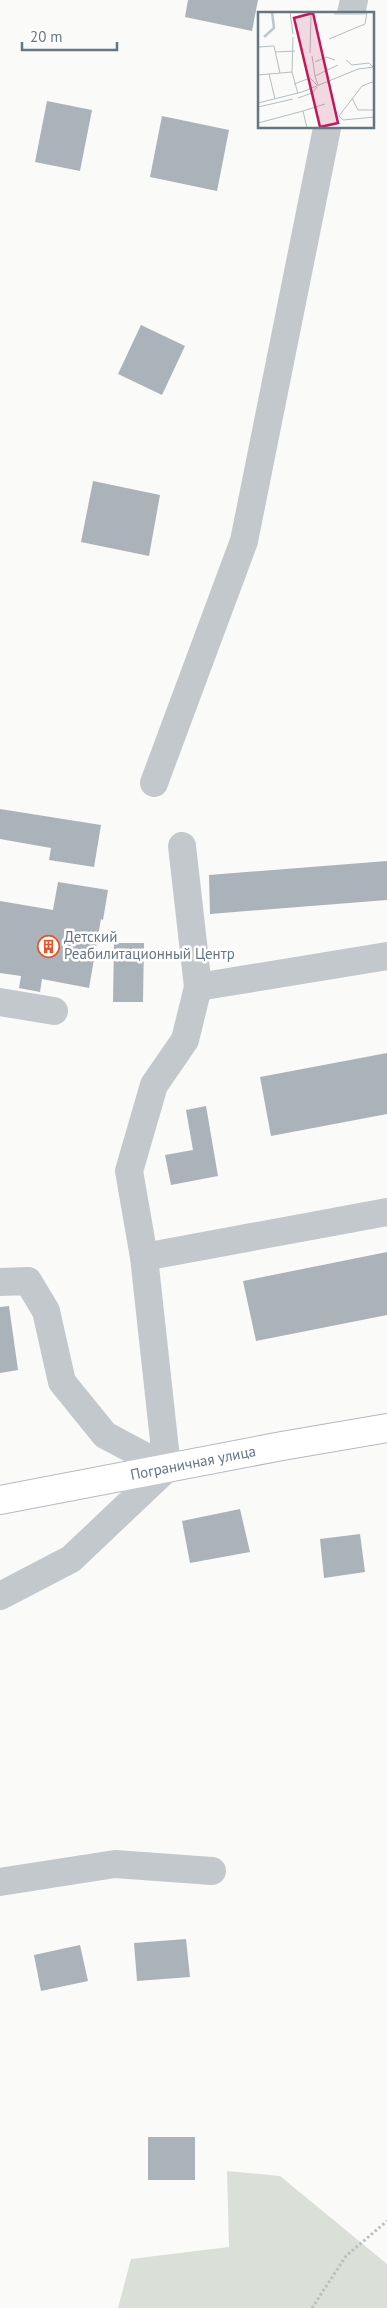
<svg xmlns="http://www.w3.org/2000/svg" width="387" height="2308" viewBox="0 0 387 2308" font-family="'PT Sans',sans-serif">
	<rect width="100%" height="100%" fill="#fafaf8"/>
	<path fill="#dadfd7" d="M227,2171L280,2176L387,2264V2308H118L131,2259L229,2247Z"/>
	<g fill="#aab3b9">
		<path d="M188,0H258L252,31L185,17Z"/>
		<path d="M47,101L92,110L80,171L35,162Z"/>
		<path d="M162,116L229,130L217,191L150,177Z"/>
		<path d="M141,325L185,346L162,395L118,374Z"/>
		<path d="M93,481L160,495L149,556L81,542Z"/>
		<path d="M0,809L101,825L94,867L49,860L51,848L0,839Z"/>
		<path d="M387,861V900L210,914L209,875Z"/>
		<path d="M58,882L108,890L103,920L101,919L89,988L42,979L40,992L19,988L21,976L0,973V901L53,910Z"/>
		<path d="M114,943H144L143,1002H113Z"/>
		<path d="M387,1053V1114L271,1136L260,1077Z"/>
		<path d="M206,1106L218,1176L171,1185L165,1155L193,1150L186,1110Z"/>
		<path d="M387,1252V1315L256,1341L243,1281Z"/>
		<path d="M9,1306L18,1370L0,1373V1307Z"/>
		<path d="M240,1509L250,1552L190,1563L182,1521Z"/>
		<path d="M360,1534L365,1572L324,1578L320,1539Z"/>
		<path d="M186,1939L190,1977L137,1981L134,1943Z"/>
		<path d="M80,1945L88,1981L41,1991L34,1955Z"/>
		<rect x="148" y="2137" width="47" height="43"/>
	</g>
	<g fill="none" stroke-linecap="round" stroke-linejoin="round">
		<defs>
			<path id="major" d="M0,1500L282,1446L387,1428"/>
		</defs>
		<use href="#major" stroke="#b5babe" stroke-width="30"/>
		<path stroke="#bbbfc2" stroke-width="3" stroke-dasharray="2.5 2.5" stroke-linecap="butt" d="M312,2308L346,2256L387,2221"/>
		<g stroke="#c3c8cc" stroke-width="28">
			<path d="M351,14L354,0"/>
			<path d="M154,783L244,541L327,128"/>
			<path d="M198,987L387,956"/>
			<path d="M0,1002L54,1011"/>
			<path d="M144,1257L129,1171L154,1085L185,1040L198,987L182,846"/>
			<path d="M0,1282L28,1281L46,1311L62,1382L105,1435L167,1468"/>
			<path d="M167,1468L144,1257L387,1212"/>
			<path d="M0,1596L71,1559L167,1468"/>
			<path d="M0,1882L115,1864L212,1871"/>
		</g>
		<use href="#major" stroke="#fff" stroke-width="28"/>
	</g>
	<defs>
		<symbol id="building-ring" viewBox="-11 -11 22 22"><circle r="9.5" fill="#fff" stroke="#e4572e" stroke-width="1.5"/><path d="M-4-6H4V6H1V3H-1V6H-4ZM-2.5-4.3h1.7v1.8h-1.7ZM.8-4.3h1.7v1.8H.8ZM-2.5-1h1.7V.8h-1.7ZM.8-1h1.7V.8H.8Z" fill="#e4572e"/></symbol>
	</defs>
	<g fill-rule="evenodd">
		<use href="#building-ring" x="36" y="934" width="25" height="25"/>
	</g>
	<g text-anchor="middle" stroke-width="5" stroke-linejoin="round" paint-order="stroke">
		<g font-size="15" fill="#657683" stroke="#fff" text-anchor="start">
			<text x="64" y="942">Детский<tspan x="64" dy="17">Реабилитационный Центр</tspan></text>
		</g>
		<g font-size="15" fill="#657683" stroke="#fff">
			<text transform="translate(193 1463) rotate(-11)" y="5">Пограничная улица</text>
		</g>
	</g>
	<g transform="translate(258 12)">
		<rect width="116" height="116" fill="#fafaf8"/>
		<path fill="none" stroke="#bbc7cb" stroke-width="2.5" d="M6,25L16,16L14,0"/>
		<path fill="none" stroke="#b5bdc2" stroke-width="1" d="M32,0L35,22M76,2H109M35,25L34,60L40,82M71,27L107,12L109,0M0,35L16,34L22,61M17,40L37,39M52,41L53,0M54,44L57,64M88,48L94,53L111,51L115,55M57,50L68,45L77,48M11,62L17,87M0,63L34,60M117,69L104,74L81,104L85,108L117,105M36,72L52,66L59,73M60,73L57,64L80,53M40,86L54,81L59,75M94,86L100,98H117M0,91L44,80L100,57L117,55M0,95L35,87M45,99L67,92M0,111L45,99L49,116"/>
		<path fill="#c2185b" fill-opacity="0.15" stroke="#c2185b" stroke-width="2.5" d="M55,1L80,111L62,115L36,6Z"/>
		<rect width="116" height="116" fill="none" stroke="#657683" stroke-width="2.5"/>
	</g>
	<path d="M22 42v8h95v-8" fill="none" stroke="#657683" stroke-width="2.5"/>
	<text x="30" y="42" font-size="15" fill="#657683" stroke="#ffffff" stroke-width="4" paint-order="stroke">20 m</text>
</svg>
